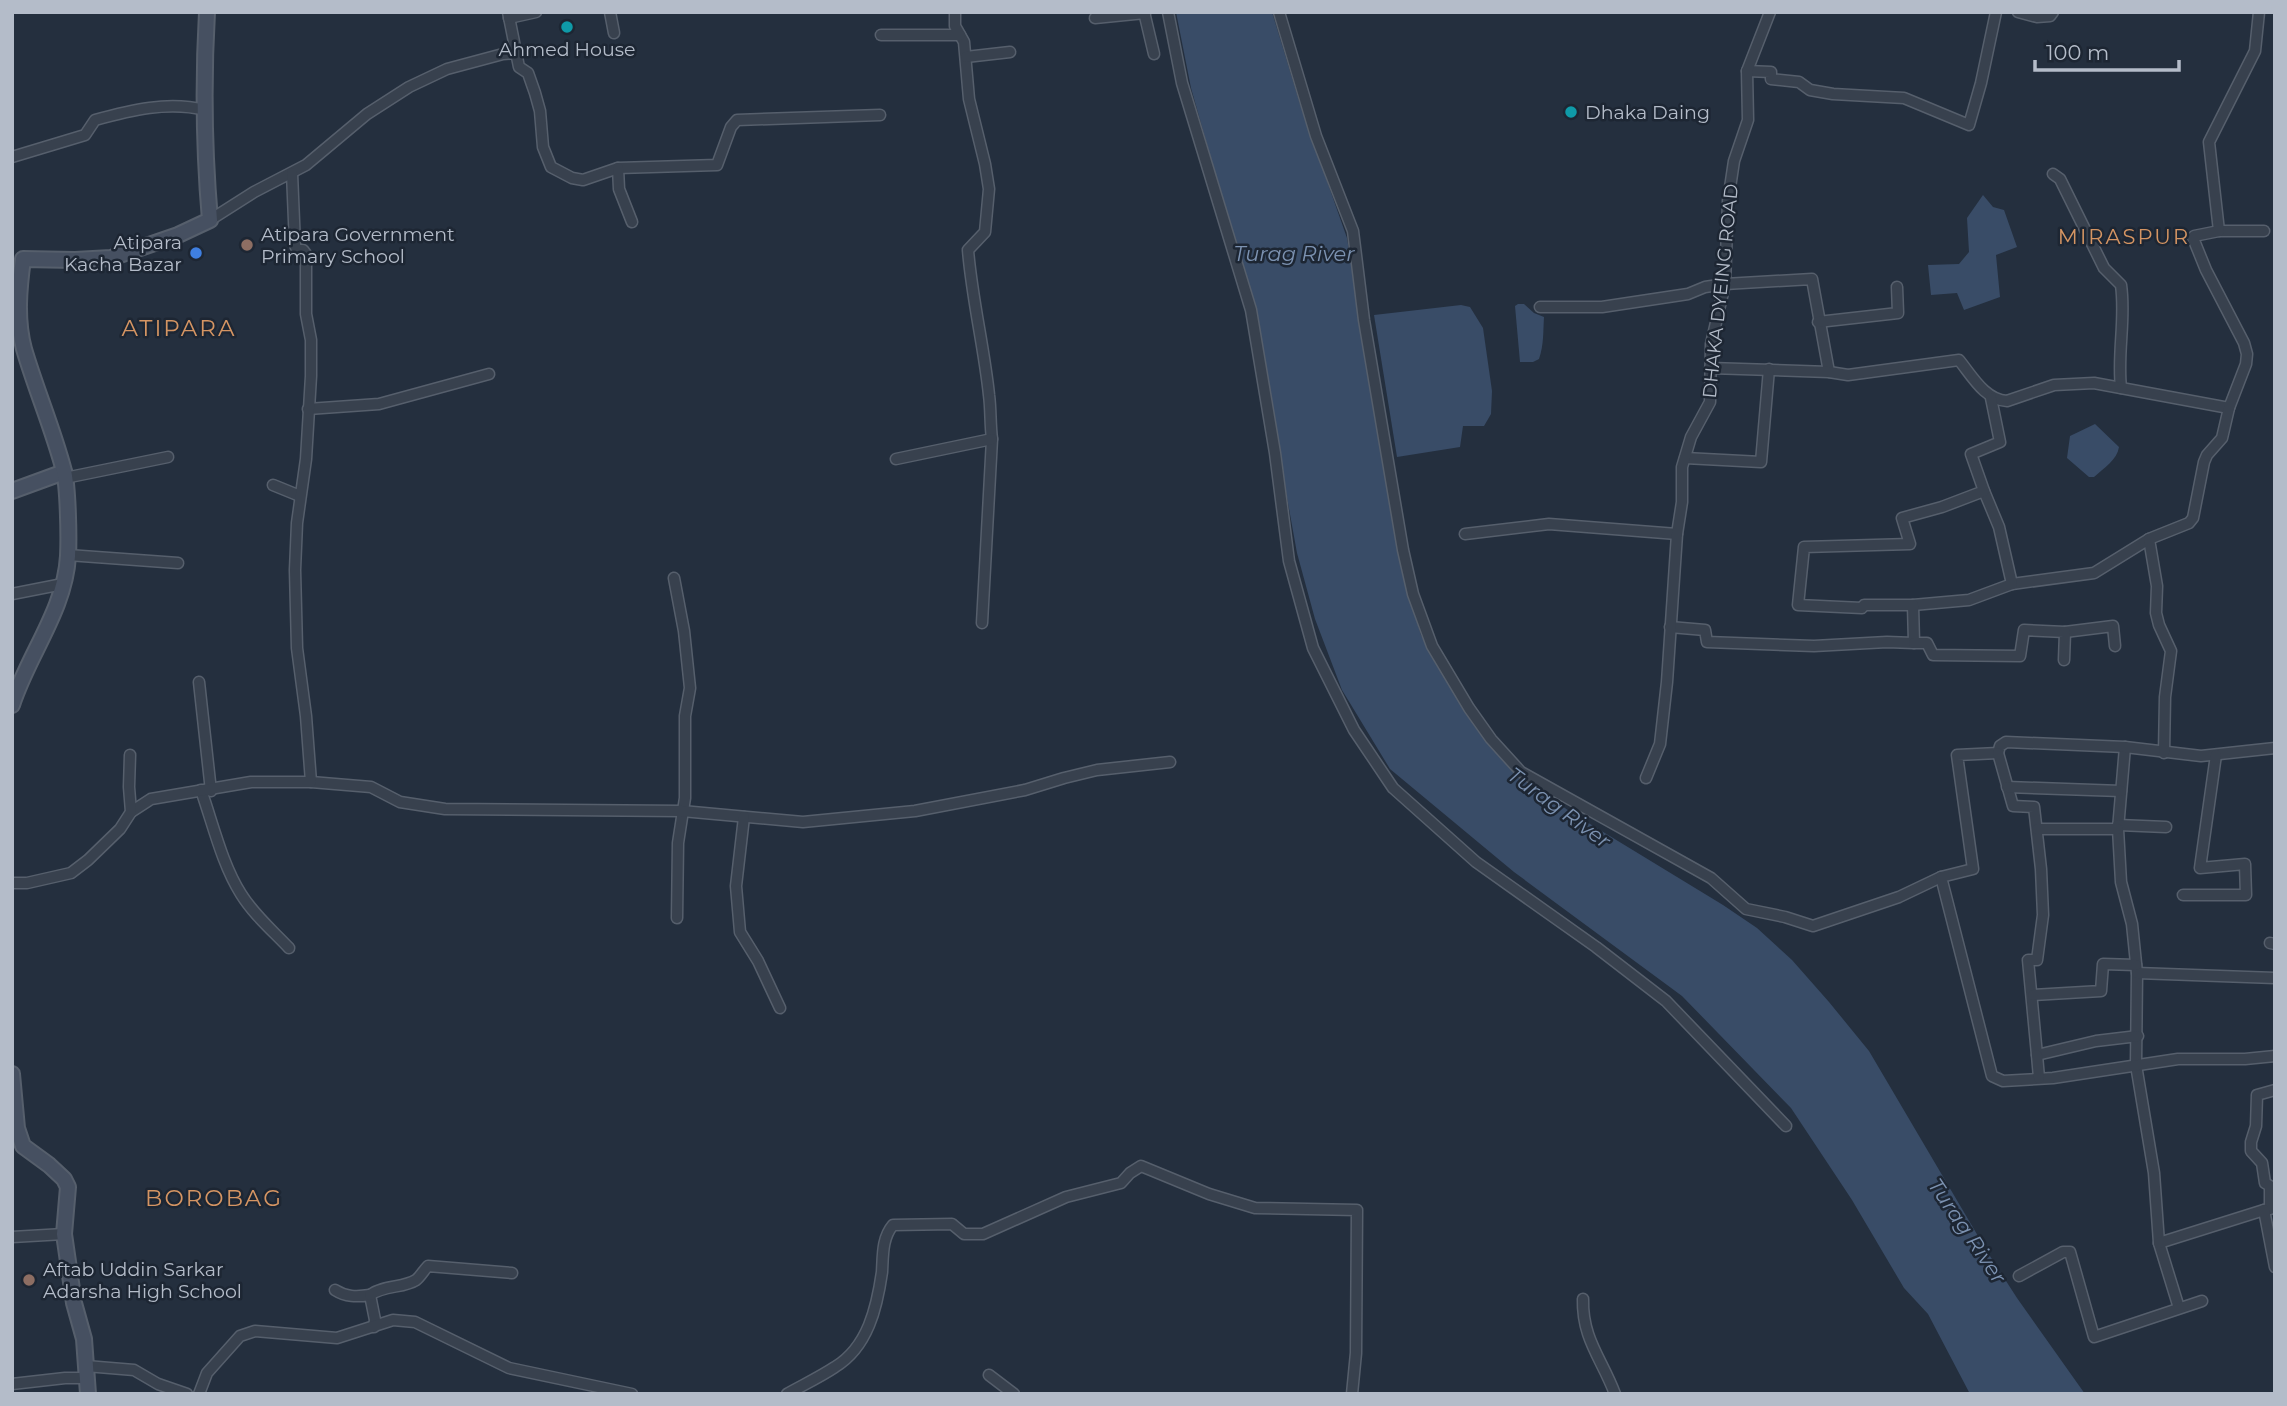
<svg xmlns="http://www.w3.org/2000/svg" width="2287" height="1406" viewBox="0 0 2287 1406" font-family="Montserrat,sans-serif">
	<rect width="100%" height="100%" fill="#242f3e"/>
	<g fill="#394c67">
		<path d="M1176,12H1272L1300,104L1347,238L1404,579L1421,635L1475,727L1497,754L1525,780L1572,813L1723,905L1757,928L1792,960L1829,1002L1869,1051L1988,1253L2017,1298L2085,1394H1970L1928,1314L1904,1288L1852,1200L1791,1108L1682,996L1514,872L1390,769L1342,690L1315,619L1297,553L1252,303L1191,88Z"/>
		<path d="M1983,195L1993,207L2004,210L2017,247L1996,255L2000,297L1964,310L1957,293L1931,295L1928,265L1959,264L1969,252L1967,218Z"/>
		<path d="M1518,304H1524L1534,313L1544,317C1543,332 1544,344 1539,359L1533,362H1520L1515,306Z"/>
		<path d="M1461,305L1470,307L1483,328L1492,391L1491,414L1484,426H1463L1460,447L1397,457L1374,315Z"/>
		<path d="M2095,424L2119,447C2117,460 2104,468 2094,477H2089L2067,458L2070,436Z"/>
	</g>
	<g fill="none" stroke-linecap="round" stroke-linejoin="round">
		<defs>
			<g id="minor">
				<path d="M508,12L519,67L528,73L535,93L540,111L543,147L551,167L572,178L583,180L618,168L717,165L731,127L737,120L880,115"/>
				<path d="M610,12L614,33"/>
				<path d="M955,12V26L964,42L969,99L985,164L989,189L985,232L968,250C972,299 984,347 989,395C991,410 990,424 992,439L982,623"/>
				<path d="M1144,12L1154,54"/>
				<path d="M1168,12L1182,83L1251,310L1275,453L1289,561L1313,648L1354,730L1393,788L1476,862L1596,947L1666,1001L1786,1126"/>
				<path d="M1279,12L1316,136L1353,231L1364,320L1403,550L1413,594L1432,646L1469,708L1491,739L1521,772L1711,878L1746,909L1785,917L1813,926L1899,897L1941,877"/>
				<path d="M2018,12L2037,17L2050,16L2053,12"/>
				<path d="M509,18L536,12"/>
				<path d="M1095,18L1145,13"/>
				<path d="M881,35H960"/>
				<path d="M966,57L1010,52"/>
				<path d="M1747,71L1771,72V79L1799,82L1810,90L1833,94L1904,98L1969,125L1981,83L1996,12"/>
				<path d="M12,157L85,135L95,120C131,110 168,101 205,110"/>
				<path d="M618,168L619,189L632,222"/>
				<path d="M2053,174L2060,179L2104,268L2121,285C2126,319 2117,353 2121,388"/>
				<path d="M210,220L254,192L306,165L367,114L409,87L447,69L503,54L516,53"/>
				<path d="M2219,231H2264"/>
				<path d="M1540,307H1602L1688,294L1705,287L1725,284L1812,279L1829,372"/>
				<path d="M1818,322L1898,313L1897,287"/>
				<path d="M1710,368L1829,372L1848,375L1959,360C1972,376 1985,400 2007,401L2054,385L2094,383L2229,408"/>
				<path d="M308,409L379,404L489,374"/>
				<path d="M1685,458L1761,462L1769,369"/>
				<path d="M896,459L992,439"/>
				<path d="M65,478L168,457"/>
				<path d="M273,485L300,496"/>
				<path d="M1465,534L1549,524L1677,534"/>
				<path d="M68,555L178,563"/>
				<path d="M674,578L684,631L690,688L685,716V798L678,843L677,918"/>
				<path d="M2012,584L2094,573L2149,539"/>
				<path d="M12,594L63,584"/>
				<path d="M1913,605L1969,600L2012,584L1999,527L1984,491"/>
				<path d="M1670,627L1705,630L1707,642L1814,646L1887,642L1914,643L1913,605H1864L1862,608L1798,605L1804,547L1910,544L1902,518L1942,507L1984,491L1971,454L2000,442L1991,398"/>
				<path d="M2065,632L2113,626L2115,646"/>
				<path d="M1914,643H1927L1933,655L2020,656L2024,630L2065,632L2064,660"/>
				<path d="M199,682L211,791"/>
				<path d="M2125,747L2118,829L2121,882L2132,924L2137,973L2136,1065L2154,1173L2159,1243L2179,1308"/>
				<path d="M2275,748L2201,756L2125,747L2006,742L2000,746L1998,753L1957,755L1973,869L1941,877L1992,1076L2003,1081L2053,1078L2178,1059H2245L2275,1056"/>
				<path d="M1998,753L2013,806L2034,807L2041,869L2043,915L2037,960H2028L2037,1055L2096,1041L2138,1036"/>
				<path d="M2164,753L2165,697L2171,651L2159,625L2156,613L2157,586L2149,539L2189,523L2193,518L2204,462L2207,455L2222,438L2229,408L2246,364L2247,354L2244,343L2206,270L2193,238L2194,236L2219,231L2209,142L2255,51L2259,12"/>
				<path d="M1646,778L1660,744L1667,682L1677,534L1682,502V467L1691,437L1710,402L1711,344L1725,284L1728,201L1734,161L1748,120L1747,71L1770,12"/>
				<path d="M311,782L371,787L400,802L445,809L682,811L803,822L915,811L1025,790L1064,778L1097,770L1170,762"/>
				<path d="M2007,787L2121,791"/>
				<path d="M201,790C213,824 222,864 241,894C254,915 273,931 289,948"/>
				<path d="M131,812L151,799L251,782H311L306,716L297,648L295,570L297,523L306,459L311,376V340L306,314V254L303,250H297L295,245L292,173"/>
				<path d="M744,817L736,886L740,932L758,961L780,1008"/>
				<path d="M2118,825L2166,827"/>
				<path d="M2037,829H2118"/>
				<path d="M12,883H27L71,873L88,860L120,829L131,812L129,787L130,755"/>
				<path d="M2183,895H2246L2245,864L2200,868L2216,755"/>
				<path d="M2270,943L2275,944"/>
				<path d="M2137,973L2275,978"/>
				<path d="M2033,995L2101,991L2103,964L2136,965"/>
				<path d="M2037,1055L2039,1078"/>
				<path d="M2264,1210L2270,1209V1186L2265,1183L2262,1163L2251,1151V1142L2256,1126L2257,1095L2275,1090"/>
				<path d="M12,1237L64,1234"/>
				<path d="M2159,1243L2264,1210L2275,1267"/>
				<path d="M2019,1276L2063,1252H2070L2094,1337L2202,1301"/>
				<path d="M335,1290C346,1297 356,1297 370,1295L375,1320L374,1327"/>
				<path d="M370,1295C384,1285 404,1288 416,1280C420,1277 424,1270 428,1266L512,1273"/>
				<path d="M1583,1299C1582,1339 1602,1359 1615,1394"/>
				<path d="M86,1366L134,1370L158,1384L187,1394"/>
				<path d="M989,1375L1014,1394"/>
				<path d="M12,1384L65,1378H87"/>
				<path d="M199,1394L207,1373L240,1336L255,1331L337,1338L393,1320L415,1322L509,1368L632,1394"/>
				<path d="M787,1394C803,1385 820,1377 835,1367C868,1347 877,1307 882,1272C883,1255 882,1238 893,1225L952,1224L964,1234H983L1066,1197L1121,1183L1130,1173L1141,1166L1209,1194L1255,1208L1357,1210L1356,1353L1352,1394"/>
			</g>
			<g id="secondary">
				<path d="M12,491L64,472"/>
				<path d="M12,705C28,655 65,610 68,556C69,537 68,488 64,471C53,429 36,390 24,349C16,320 19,288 23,259L75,260L111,258L178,235L210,220C204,151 203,82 207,12"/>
				<path d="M12,1074L17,1128L23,1146L49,1165L64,1179L68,1187L64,1234L74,1303L84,1339L88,1394"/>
			</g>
		</defs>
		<use href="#minor" stroke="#565f6c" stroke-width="13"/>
		<use href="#secondary" stroke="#565f6c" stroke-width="18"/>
		<use href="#minor" stroke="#38414e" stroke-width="10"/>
		<use href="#secondary" stroke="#465061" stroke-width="14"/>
	</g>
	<g fill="#0f9aa8" stroke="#1d2633" stroke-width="2.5">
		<circle cx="567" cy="27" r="7"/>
		<circle cx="1571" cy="112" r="7"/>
	</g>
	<g fill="#8d6e63" stroke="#1d2633" stroke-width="2.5">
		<circle cx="247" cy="245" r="7"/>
		<circle cx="29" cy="1280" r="7"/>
	</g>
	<circle fill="#3f7fe0" stroke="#1d2633" stroke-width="2.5" cx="196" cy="253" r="7"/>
	<g text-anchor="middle" stroke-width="5" stroke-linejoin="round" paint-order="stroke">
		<g font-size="19" fill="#b4bcc9" stroke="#1d2633" text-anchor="start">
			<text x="567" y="56" text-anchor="middle">Ahmed House</text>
			<text x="1585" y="119">Dhaka Daing</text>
			<text x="261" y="241">Atipara Government<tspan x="261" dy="22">Primary School</tspan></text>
			<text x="182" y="249" text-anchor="end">Atipara<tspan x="182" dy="22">Kacha Bazar</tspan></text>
			<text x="43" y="1276">Aftab Uddin Sarkar<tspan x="43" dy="22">Adarsha High School</tspan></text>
		</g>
		<g font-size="19" fill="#b4bcc9" stroke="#1d2633">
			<text transform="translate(1720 291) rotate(-84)" y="7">DHAKA DYEING ROAD</text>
		</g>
		<g font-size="21" letter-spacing="2" fill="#d59563" stroke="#1d2633">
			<text x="2124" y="244">MIRASPUR</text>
		</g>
		<g font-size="21" font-style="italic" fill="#7c92b1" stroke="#1d2633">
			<text x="1294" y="261">Turag River</text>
			<text transform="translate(1559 808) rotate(36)" y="7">Turag River</text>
			<text transform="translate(1967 1231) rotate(56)" y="7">Turag River</text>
		</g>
		<g font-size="23" letter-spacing="2" fill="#d59563" stroke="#1d2633">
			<text x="179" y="336">ATIPARA</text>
			<text x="214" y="1206">BOROBAG</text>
		</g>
	</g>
	<rect width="2287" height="1406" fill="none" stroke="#b4bcc9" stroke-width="28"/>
	<path d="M2035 60v10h144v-10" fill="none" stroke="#b4bcc9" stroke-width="3.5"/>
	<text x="2046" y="60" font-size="21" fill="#b4bcc9" stroke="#1d2633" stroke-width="5" paint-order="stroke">100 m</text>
</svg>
